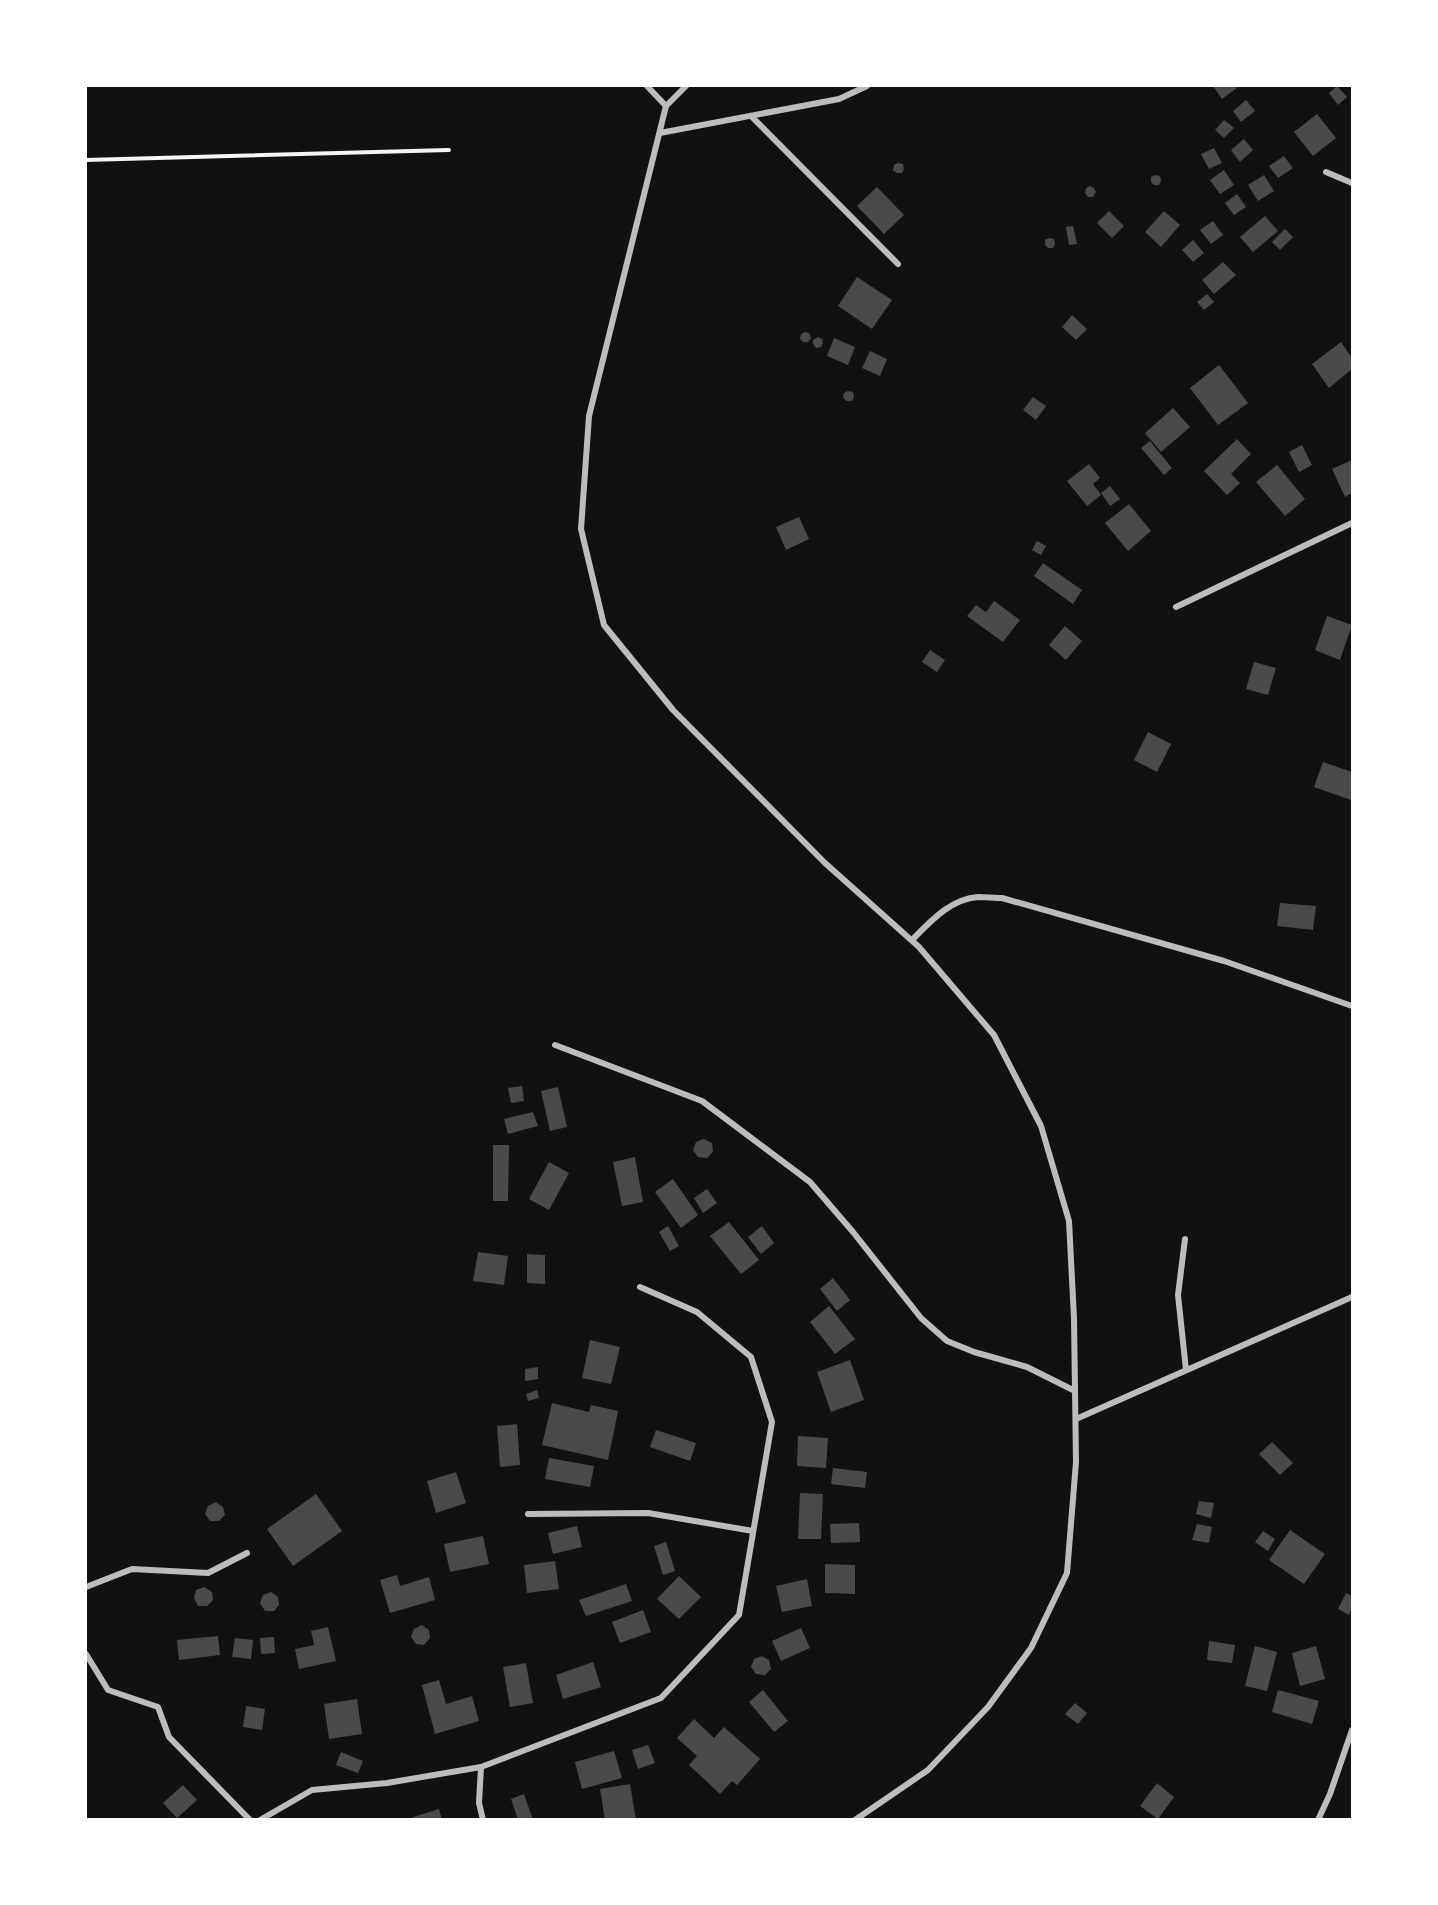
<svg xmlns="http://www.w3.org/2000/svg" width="1438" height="1905" viewBox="0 0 1438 1905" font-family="'IBM Plex Serif',serif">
	<rect width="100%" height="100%" fill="#111"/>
	<g fill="#4a4a4a">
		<path d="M1213,86H1235L1237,88L1222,99Z"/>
		<path d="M1337,86L1347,97L1338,105L1329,93Z"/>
		<path d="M1246,100L1255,111L1241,122L1233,111Z"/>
		<path d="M1317,114L1336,138L1313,156L1294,132Z"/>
		<path d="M1224,120L1234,128L1224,138L1215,130Z"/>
		<path d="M1244,139L1253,150L1240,162L1231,150Z"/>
		<path d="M1214,148L1222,163L1209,169L1201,154Z"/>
		<path d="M1284,156L1293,168L1278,178L1269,166Z"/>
		<path d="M898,163L903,164L904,169L902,173H897L893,170L894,165Z"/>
		<path d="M1224,170L1234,185L1220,194L1210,180Z"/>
		<path d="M1155,175L1160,176L1161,181L1159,185H1154L1151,182V177Z"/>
		<path d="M1264,175L1274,191L1258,201L1248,185Z"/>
		<path d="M1090,186L1094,188L1096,192L1093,197H1088L1085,193L1086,188Z"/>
		<path d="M877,187L904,215L884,234L857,206Z"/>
		<path d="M1237,194L1246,207L1234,215L1225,203Z"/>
		<path d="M1109,211L1124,226L1112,238L1097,223Z"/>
		<path d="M1164,211L1180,225L1161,247L1145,232Z"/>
		<path d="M1265,216L1278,231L1253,252L1240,237Z"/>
		<path d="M1213,221L1223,235L1211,244L1200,230Z"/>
		<path d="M1073,226L1077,244L1069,245L1066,227Z"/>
		<path d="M1285,229L1293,237L1280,250L1272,242Z"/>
		<path d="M1049,238L1054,239L1055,244L1053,248H1048L1045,245V240Z"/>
		<path d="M1193,240L1204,253L1193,262L1182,250Z"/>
		<path d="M1223,262L1236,275L1214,294L1202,280Z"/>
		<path d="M857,277L892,300L872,329L838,306Z"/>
		<path d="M1207,294L1214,302L1204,310L1197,302Z"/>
		<path d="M1072,315L1087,329L1076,340L1062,327Z"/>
		<path d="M805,332L809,333L811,338L808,342H803L800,339L801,334Z"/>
		<path d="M818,337L822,339L823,343L821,347L816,348L813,344V340Z"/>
		<path d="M834,338L855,347L848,365L827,356Z"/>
		<path d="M1341,342L1352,358V369L1329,388L1312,364Z"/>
		<path d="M870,351L887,359L880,376L862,368Z"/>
		<path d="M1219,365L1248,403L1218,425L1190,388Z"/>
		<path d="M848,391L853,392L854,397L852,401H847L843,398L844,393Z"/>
		<path d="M1033,397L1046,406L1036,420L1023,410Z"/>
		<path d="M1173,408L1190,427L1161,452L1145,433Z"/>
		<path d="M1237,439L1251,454L1231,474L1240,483L1227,495L1204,471Z"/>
		<path d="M1150,441L1172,468L1164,475L1141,448Z"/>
		<path d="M1302,445L1312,465L1299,472L1289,452Z"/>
		<path d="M1352,460V493L1345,497L1332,469Z"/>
		<path d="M1089,464L1100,478L1093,484L1101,495L1087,506L1067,481Z"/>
		<path d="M1277,465L1305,499L1285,516L1256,482Z"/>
		<path d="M1110,486L1120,499L1110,506L1101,493Z"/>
		<path d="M1129,504L1151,531L1128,551L1105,523Z"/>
		<path d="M799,517L809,539L786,550L776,527Z"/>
		<path d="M1037,541L1046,546L1041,555L1032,550Z"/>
		<path d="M1043,563L1082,590L1073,604L1034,576Z"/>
		<path d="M994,601L1020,620L1003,642L967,616L976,605L986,612Z"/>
		<path d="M1327,616L1352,625L1340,660L1315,650Z"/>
		<path d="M1065,626L1082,641L1066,660L1049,645Z"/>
		<path d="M930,650L945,660L937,672L922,662Z"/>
		<path d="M1254,662L1276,668L1268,695L1246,689Z"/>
		<path d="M1148,732L1171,744L1157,772L1134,760Z"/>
		<path d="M1323,762L1352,772L1351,800L1314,787Z"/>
		<path d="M1280,903L1316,906L1313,930L1277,926Z"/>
		<path d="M522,1086L524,1101L511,1103L508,1088Z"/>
		<path d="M558,1087L567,1127L550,1131L541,1091Z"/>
		<path d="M533,1112L538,1126L508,1134L504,1119Z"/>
		<path d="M704,1139L712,1143L713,1152L707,1158L698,1157L693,1150L696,1142Z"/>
		<path d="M493,1145H509L508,1201H493Z"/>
		<path d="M635,1157L643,1202L622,1206L613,1162Z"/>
		<path d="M549,1162L569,1173L549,1210L529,1199Z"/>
		<path d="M673,1179L698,1215L681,1228L655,1192Z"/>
		<path d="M707,1189L717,1203L703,1213L694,1198Z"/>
		<path d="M729,1222L759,1260L741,1274L710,1236Z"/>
		<path d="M668,1226L679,1246L670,1251L659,1232Z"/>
		<path d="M762,1226L774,1243L761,1254L748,1237Z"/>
		<path d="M478,1252L508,1256L504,1285L473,1281Z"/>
		<path d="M527,1254L545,1255V1284L527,1283Z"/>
		<path d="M833,1278L850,1300L837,1311L820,1289Z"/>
		<path d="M829,1306L855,1339L835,1354L810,1322Z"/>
		<path d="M590,1340L620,1347L611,1384L582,1378Z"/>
		<path d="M850,1360L864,1400L831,1412L817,1372Z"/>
		<path d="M538,1367V1379L525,1381V1369Z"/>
		<path d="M537,1390L539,1398L528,1401L526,1394Z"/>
		<path d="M552,1403L589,1412L591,1405L618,1411L608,1460L542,1445Z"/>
		<path d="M517,1424L520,1465L500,1467L497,1426Z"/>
		<path d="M656,1430L696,1443L690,1461L650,1447Z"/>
		<path d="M798,1436L828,1438L826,1468L797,1466Z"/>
		<path d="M1272,1442L1293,1463L1280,1475L1259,1454Z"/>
		<path d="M549,1458L594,1466L590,1487L545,1479Z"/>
		<path d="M833,1468L867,1472L865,1488L831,1484Z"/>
		<path d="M456,1472L466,1503L436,1513L427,1481Z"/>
		<path d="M800,1493L823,1494L821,1539H798Z"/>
		<path d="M316,1494L342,1531L293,1566L267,1529Z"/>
		<path d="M1199,1501L1214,1503L1211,1518L1196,1514Z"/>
		<path d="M216,1502L223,1507L225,1515L219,1521H210L205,1514L208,1506Z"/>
		<path d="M859,1523L860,1542L831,1543L830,1524Z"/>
		<path d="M1197,1524L1212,1527L1209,1543L1192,1540Z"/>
		<path d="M577,1526L582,1547L553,1554L548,1533Z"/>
		<path d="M1290,1530L1325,1554L1304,1584L1269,1560Z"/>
		<path d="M1263,1531L1275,1539L1268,1551L1255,1542Z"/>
		<path d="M483,1536L489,1564L450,1572L444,1544Z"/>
		<path d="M666,1542L675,1571L663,1575L654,1546Z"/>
		<path d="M555,1561L559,1589L527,1593L524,1565Z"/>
		<path d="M825,1564L855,1565V1594L825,1593Z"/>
		<path d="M397,1575L400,1586L429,1577L435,1600L390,1613L380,1580Z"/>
		<path d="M679,1576L701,1597L679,1619L657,1599Z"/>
		<path d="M807,1579L812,1606L782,1612L776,1586Z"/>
		<path d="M626,1584L632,1601L586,1616L579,1600Z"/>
		<path d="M204,1587L212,1592L213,1600L207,1606H198L194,1598L196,1590Z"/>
		<path d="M271,1592L278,1597L279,1605L274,1611H265L260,1603L263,1595Z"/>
		<path d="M1346,1593L1352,1596V1608L1349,1615L1338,1609Z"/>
		<path d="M643,1610L651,1632L620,1643L612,1622Z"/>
		<path d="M422,1625L429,1630L430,1638L424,1645L416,1644L411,1637L414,1629Z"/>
		<path d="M328,1627L336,1661L299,1669L295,1649L314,1645L311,1631Z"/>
		<path d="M801,1628L810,1648L781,1661L772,1641Z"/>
		<path d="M218,1636L220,1655L179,1660L177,1640Z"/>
		<path d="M274,1637L275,1653L261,1654L260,1638Z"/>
		<path d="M235,1638L253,1640L251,1659L232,1657Z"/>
		<path d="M1209,1641L1235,1645L1232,1663L1207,1660Z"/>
		<path d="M1255,1646L1277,1652L1267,1691L1245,1686Z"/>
		<path d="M1316,1646L1325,1679L1300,1686L1292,1653Z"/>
		<path d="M762,1656L769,1660L771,1669L765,1675L756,1674L751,1667L754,1659Z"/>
		<path d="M593,1662L601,1687L563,1699L556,1675Z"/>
		<path d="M526,1663L533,1703L510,1707L503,1667Z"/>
		<path d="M439,1680L446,1704L472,1696L479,1721L435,1734L422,1685Z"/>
		<path d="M763,1690L788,1721L774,1732L749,1702Z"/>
		<path d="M1278,1690L1319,1701L1312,1724L1272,1712Z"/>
		<path d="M357,1699L362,1734L329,1739L324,1704Z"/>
		<path d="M1075,1703L1087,1713L1078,1724L1065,1714Z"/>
		<path d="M246,1706L265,1709L262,1730L243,1727Z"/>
		<path d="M694,1719L714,1738L724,1727L760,1759L737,1785L732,1781L720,1794L689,1765L697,1756L677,1738Z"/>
		<path d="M648,1745L655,1763L638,1769L632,1750Z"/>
		<path d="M614,1751L622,1778L582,1789L575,1762Z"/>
		<path d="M341,1752L363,1761L358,1773L336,1765Z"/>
		<path d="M1157,1783L1174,1797L1158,1819L1140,1806Z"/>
		<path d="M630,1784L636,1820H605L600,1789Z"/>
		<path d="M183,1785L197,1800L177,1818L163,1803Z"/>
		<path d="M524,1794L533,1820H518L511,1799Z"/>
		<path d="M439,1809L442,1820H413V1817Z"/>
	</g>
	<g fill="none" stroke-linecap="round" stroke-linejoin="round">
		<path stroke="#f5f5f5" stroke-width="4" d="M86,160L449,150"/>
		<g stroke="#bcbcbc" stroke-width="6">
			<path d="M647,86L666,106"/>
			<path d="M666,106L589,416L581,529L604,625L673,710L825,863L919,947L994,1035L1041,1126L1069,1221L1074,1318L1076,1462L1067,1573L1031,1648L988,1707L928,1770L855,1820"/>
			<path d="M666,106L686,86"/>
			<path d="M751,116L898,264"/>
			<path d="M660,133L839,99L867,86"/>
			<path d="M1326,172L1352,183"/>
			<path d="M1176,607L1352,523"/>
			<path d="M912,940C930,922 950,899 978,897C986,897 994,898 1002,898L1224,961L1352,1006"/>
			<path d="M555,1045L702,1101L810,1182L853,1232L921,1318L947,1341L974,1352L1027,1367L1075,1391"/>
			<path d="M1185,1239L1178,1295L1186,1370"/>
			<path d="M1076,1419L1352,1297"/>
			<path d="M528,1514L648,1513L753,1531"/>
			<path d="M86,1587L132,1569L208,1573L247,1553"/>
			<path d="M86,1654L108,1690L158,1707L169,1737L250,1820"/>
			<path d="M260,1820L312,1790L387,1783L481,1767"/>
			<path d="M483,1820L479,1803L481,1767L661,1698L739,1615L772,1422L751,1357L697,1312L640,1287"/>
			<path d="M1318,1820L1330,1794L1352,1730"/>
		</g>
	</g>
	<rect width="1438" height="1905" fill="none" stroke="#ffffff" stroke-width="174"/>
</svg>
